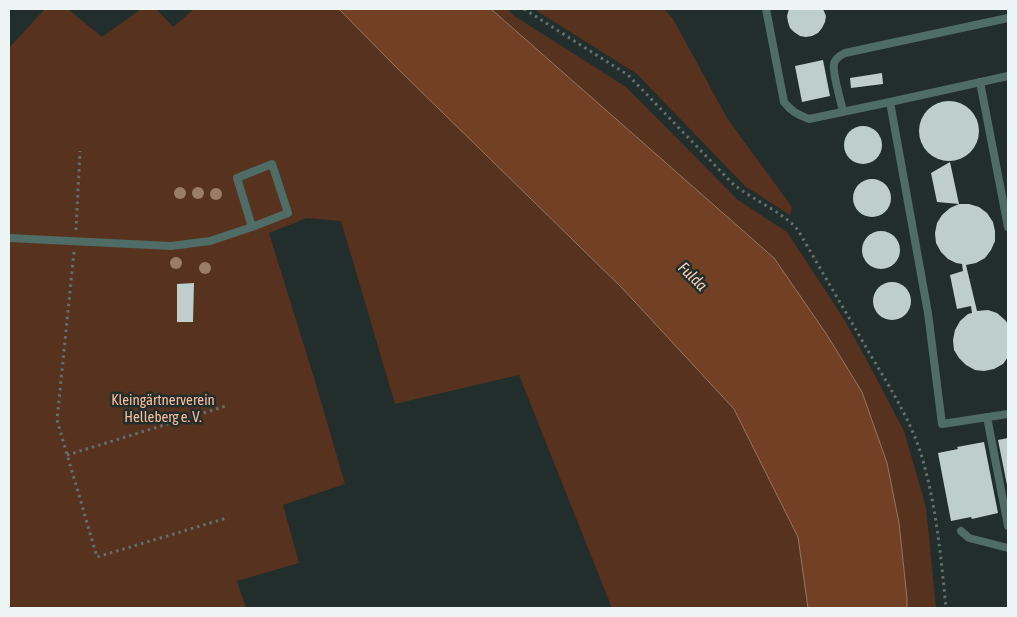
<svg xmlns="http://www.w3.org/2000/svg" width="1017" height="617" viewBox="0 0 1017 617" font-family="'Asap Condensed',sans-serif">
	<rect width="100%" height="100%" fill="#222e2c"/>
	<g fill="#57321f">
		<path d="M45,9H68L102,37L141,9H156L173,27L194,9H339L393,64L623,289L734,409L798,537L808,608H612L519,375L395,404L341,221L307,218L269,233L315,381L345,484L283,505L299,563L237,581L246,608H9V48Z"/>
		<path d="M491,9H508L513,15L626,87L738,200L787,232L844,319L871,368L904,431L926,507L936,608H907V598L899,523L887,463L862,393L827,335L774,258Z"/>
		<path d="M534,9H664L673,19L727,118L792,207L790,215L745,186L637,74Z"/>
	</g>
	<path fill="#724025" stroke="#977663" d="M339,9H491L774,258L827,335L862,392L887,463L899,523L907,598V608H808L798,537L734,409L623,289L393,64Z"/>
	<g fill="#bececb">
		<path d="M789,9H823L826,16L825,22L822,28L818,33L812,36L806,37L800,36L794,32L790,28L788,22L787,16Z"/>
		<path d="M823,60L830,96L802,102L795,66Z"/>
		<path d="M882,73L883,84L851,88L850,78Z"/>
		<circle cx="949" cy="131" r="30"/>
		<circle cx="863" cy="145" r="19"/>
		<path d="M950,162L959,204L937,202L931,173Z"/>
		<circle cx="872" cy="198" r="19"/>
		<path d="M959,204H969L979,207L987,213L993,222L995,231V241L991,250L985,258L976,263L966,265L977,311L988,310L997,313L1005,320L1008,324V357L1003,364L994,369L984,371L975,370L966,365L959,358L954,350L953,340L955,330L960,321L968,314L972,313L971,306L957,309L950,275L963,271L962,264L956,263L948,259L941,252L936,243L935,233L937,223L942,215L950,208Z"/>
		<circle cx="881" cy="250" r="19"/>
		<circle cx="892" cy="301" r="19"/>
		<path d="M194,283L193,322H177V284Z"/>
		<path d="M1008,438V485H1007L998,440Z"/>
		<path d="M984,442L998,513L972,519L971,517L951,521L938,453L958,449L957,447Z"/>
	</g>
	<g fill="none" stroke-linecap="round" stroke-linejoin="round">
		<g stroke="#646f6d" stroke-width="3" stroke-dasharray="2.5 4" stroke-linecap="butt">
			<path d="M524,9L628,75L732,183C752,200 782,211 798,230C821,270 844,309 867,349C887,383 909,416 921,454C936,503 941,557 946,608"/>
			<path d="M76,230L80,151"/>
			<path d="M74,252L57,420L97,557L227,518"/>
			<path d="M67,455L226,406"/>
		</g>
		<g stroke="#4f6c67" stroke-width="8">
			<path d="M766,9L784,102C791,111 798,115 809,119L890,102L1008,76"/>
			<path d="M980,82L1008,227"/>
			<path d="M890,102L928,313L942,424L1008,414"/>
			<path d="M843,111C841,102 832,72 834,64C835,58 841,55 845,53L1008,18"/>
			<path d="M9,238L171,246L210,241L252,227L288,213L272,164L237,178L252,227"/>
			<path d="M987,417L1008,526"/>
			<path d="M961,531L969,538L1008,548"/>
		</g>
	</g>
	<g fill="#9a7c69">
		<circle cx="180" cy="193" r="6"/>
		<circle cx="198" cy="193" r="6"/>
		<circle cx="216" cy="194" r="6"/>
		<circle cx="176" cy="263" r="6"/>
		<circle cx="205" cy="268" r="6"/>
	</g>
	<g text-anchor="middle" stroke-width="5" stroke-linejoin="round" paint-order="stroke">
		<g font-size="15" fill="#fdbc9b" stroke="#222e2c">
			<text x="163" y="405">Kleingärtnerverein<tspan x="163" dy="17">Helleberg e. V.</tspan></text>
		</g>
		<g font-size="16" font-style="italic" fill="#feccb3" stroke="#222e2c">
			<text transform="translate(693 276) rotate(44)" y="6">Fulda</text>
		</g>
	</g>
	<rect width="1017" height="617" fill="none" stroke="#edf5f4" stroke-width="20"/>
</svg>
